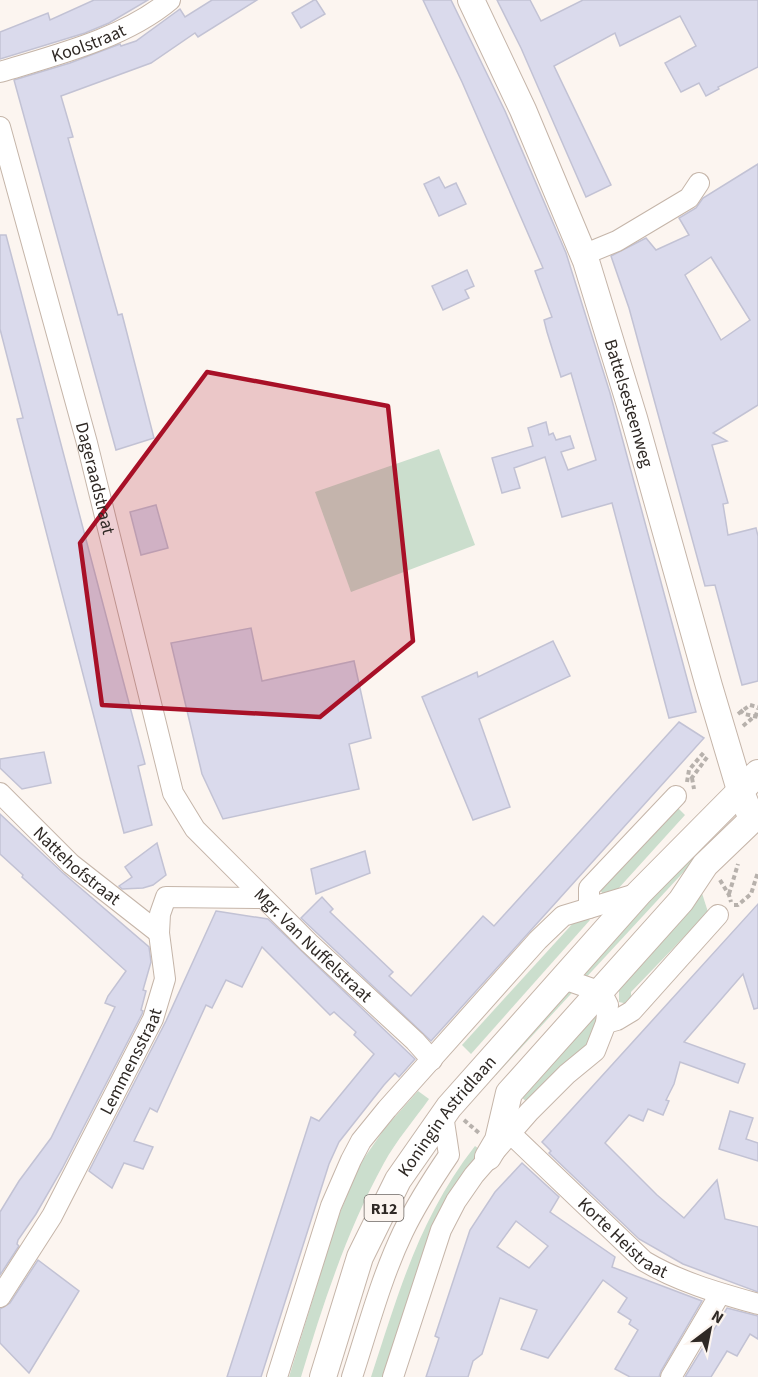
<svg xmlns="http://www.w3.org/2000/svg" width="758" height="1377" viewBox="0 0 758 1377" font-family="'Source Sans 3',sans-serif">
	<rect width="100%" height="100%" fill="#fcf5f0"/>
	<g fill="#cbdecd">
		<path d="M439,449L475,545L351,592L315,492Z"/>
		<path d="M678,808L685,815L617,890L603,894L600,890L599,883L609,882Z"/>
		<path d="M694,846L697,855L691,864L496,1075L493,1072Z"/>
		<path d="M700,887L708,912L631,992V1002L628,1004L619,1002V989Z"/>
		<path d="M587,917L590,920L471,1054L462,1045L575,921Z"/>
		<path d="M595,1009L600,1012L595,1037L530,1105L518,1094Z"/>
		<path d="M418,1091L429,1099C414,1120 396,1141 384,1163C347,1230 323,1304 301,1377H289L337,1220L360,1164L385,1128Z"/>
		<path d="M475,1146L483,1152L386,1377H371C399,1292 419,1218 475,1146Z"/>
	</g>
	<g fill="#dadaec" stroke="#c2c2d4" stroke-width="1.5" fill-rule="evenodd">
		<path d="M94,0H148L109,23L85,33L0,59V32L48,13L50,20Z"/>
		<path d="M212,0H257L198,37L195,33L151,63L61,96L73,137L68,138L118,315L122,314L154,438L116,450L14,80L70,63L120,44L121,46L136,41L180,9L185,17Z"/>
		<path d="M314,0H316L325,14L301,28L292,13Z"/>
		<path d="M423,0H451L505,111L566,253L610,393L696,712L669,718L612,503L562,517L545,457L514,468L520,488L502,493L492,458L533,446L528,428L546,422L549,435L553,433L556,440L570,436L574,448L561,452L568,470L596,460L571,373L561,377L547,332L544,320L552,317L535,271L543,268L462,82Z"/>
		<path d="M497,0H530L541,21L583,0H758V67L718,87L719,89L706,96L699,83L681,92L665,63L696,46L680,16L620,46L615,33L554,66L611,185L586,197L521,48Z"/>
		<path d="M758,164V405L713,433L727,441L712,445L728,503L723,504L728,535L756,528L758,536V681L742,685L715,585L705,586L629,308L611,256L646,238L656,250L689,235L679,218L696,208L703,198ZM711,257L750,320L721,340L685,275Z"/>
		<path d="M439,177L445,188L456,183L466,204L439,216L424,184Z"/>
		<path d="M0,235H6L145,764L138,766L152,825L124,833L17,419L23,418L0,329Z"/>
		<path d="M467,270L474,286L465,290L469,298L443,310L432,286Z"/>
		<path d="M156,505L168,548L141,555L130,512Z"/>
		<path d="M251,628L262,681L354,661L371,738L349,744L359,789L223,819L202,774L171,643Z"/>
		<path d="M553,641L570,676L479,719L510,807L473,820L422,697L477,672L478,677Z"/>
		<path d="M679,722L704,738L431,1041L301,918L322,897L333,909L330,912L393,972L389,976L411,996L483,916L494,926Z"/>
		<path d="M44,752L51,783L22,789L0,768V759Z"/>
		<path d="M0,814L63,873L149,947L151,962L143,990L146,991L141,1010L143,1011L142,1014L62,1169L36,1214L18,1240L17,1244L19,1246L0,1275V1212L19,1181L51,1138L115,1007L105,1003L108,996L126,971L22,877L23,875L0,854Z"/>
		<path d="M157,843L166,875L153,885L143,888L122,889L119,886L132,877L125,867Z"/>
		<path d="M365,851L370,873L316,894L311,869Z"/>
		<path d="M758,904V1008L754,1009L743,974L684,1042L745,1064L738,1083L680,1062L674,1084L666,1100L669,1101L663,1115L648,1109L643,1121L629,1115L605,1143L657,1195L684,1218L717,1180L725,1219L758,1227V1292L683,1264L639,1239L549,1153L551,1151L542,1142Z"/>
		<path d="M216,911L268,919L415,1059L399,1077L395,1073L384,1085L339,1142L329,1164L261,1377H227L311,1117L319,1121L374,1054L354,1035L356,1032L334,1012L330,1015L262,947L242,987L226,980L212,1008L206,1005L157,1112L150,1108L134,1141L153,1147L143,1169L124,1163L112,1188L89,1171L166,1021Z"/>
		<path d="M730,1111L753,1118L746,1139L758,1143V1161L719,1149Z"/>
		<path d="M522,1163L559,1197L550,1212L615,1257L612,1267L702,1301L661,1371L659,1377H630L615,1369L638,1330L629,1324L631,1320L618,1312L627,1298L603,1280L548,1358L521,1349L537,1310L500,1298L482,1354L473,1361L468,1377H426L439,1338L435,1336L470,1230L495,1192ZM516,1221L548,1246L529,1268L497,1247Z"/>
		<path d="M38,1260L79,1291L29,1373L0,1343V1309L10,1303Z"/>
		<path d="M727,1308L758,1316V1339L750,1334L737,1356L727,1351L711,1377H685Z"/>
	</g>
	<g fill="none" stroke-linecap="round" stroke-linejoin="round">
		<defs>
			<g id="minor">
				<path id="s1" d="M0,72C56,55 125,38 170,0"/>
				<path id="s2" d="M0,127L87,443L173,793L195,829L309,943L415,1041L432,1060"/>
				<path d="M583,255L617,241L689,198L699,183"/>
				<path id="s3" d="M0,793L71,864L159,933"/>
				<path d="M589,908V888L676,796"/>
				<path d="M606,1023L617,1020L632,1011L718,915"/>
				<path id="s4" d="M511,1134L644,1261C679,1282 719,1293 758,1304"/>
				<path id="s5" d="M0,1297L52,1216L153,1019L165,979L159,933L160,914L166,897L263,898"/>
				<path d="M277,1377L331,1206L351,1160L361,1141L387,1109L538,940L563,916L639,893"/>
				<path d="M352,1377C368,1328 381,1278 403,1232C416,1205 432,1180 449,1155L443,1115"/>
				<path d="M393,1377L441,1230L456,1201L474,1175L529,1112L567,1074L595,1051L606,1023L608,1005L601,992L561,978"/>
				<path d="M671,1377L720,1294"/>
			</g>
			<g id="major">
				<path id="s6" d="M471,0L523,110L586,261L634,418L709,686L740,790L752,819"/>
				<path d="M488,1157L498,1140L509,1093L681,901L705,865L758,814"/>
				<path id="s7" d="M323,1377L360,1257L398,1180L449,1107L639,893L758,773"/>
			</g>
		</defs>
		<use href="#minor" stroke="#c5b5a9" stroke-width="22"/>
		<use href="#major" stroke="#c5b5a9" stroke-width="28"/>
		<g stroke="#b7b1ac" stroke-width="4" stroke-dasharray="4.5 3" stroke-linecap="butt">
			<path d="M740,710L744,714L758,717"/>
			<path d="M738,714L750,705L758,707"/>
			<path d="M743,726L756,715L758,709"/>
			<path d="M692,778L694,789"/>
			<path d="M691,779L708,756"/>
			<path d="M687,782L689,770L705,751"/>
			<path d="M720,880L729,895L731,902"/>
			<path d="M729,894L738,864"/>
			<path d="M734,905H738L751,894L758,872"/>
			<path d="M464,1120L479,1133"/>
		</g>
		<use href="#minor" stroke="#fff" stroke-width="20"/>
		<use href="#major" stroke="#fff" stroke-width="26"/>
	</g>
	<path fill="#a81027" fill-opacity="0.2" stroke="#a81027" stroke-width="4.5" stroke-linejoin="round" d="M207,372L388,406L413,641L320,717L102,705L80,543Z"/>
	<g text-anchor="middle" stroke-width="4.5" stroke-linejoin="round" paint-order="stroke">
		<rect fill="#fcf5f0" stroke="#6c6662" stroke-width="1.5" x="364.5" y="1195" width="39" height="26" rx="4.5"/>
		<g font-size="16" font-weight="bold" fill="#2f2925">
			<text x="384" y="1214">R12</text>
		</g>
		<g font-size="18" fill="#2f2925" stroke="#fcf5f0">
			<text dy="6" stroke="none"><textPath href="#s1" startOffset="93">Koolstraat</textPath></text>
			<text dy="6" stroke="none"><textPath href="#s6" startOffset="434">Battelsesteenweg</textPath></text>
			<text dy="6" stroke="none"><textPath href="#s2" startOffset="364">Dageraadstraat</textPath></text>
			<text dy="6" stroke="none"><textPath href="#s3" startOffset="106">Nattehofstraat</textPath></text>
			<text dy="6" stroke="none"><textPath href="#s2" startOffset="896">Mgr. Van Nuffelstraat</textPath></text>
			<text dy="6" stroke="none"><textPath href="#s5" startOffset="270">Lemmensstraat</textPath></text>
			<text dy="6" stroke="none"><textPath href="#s7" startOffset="292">Koningin Astridlaan</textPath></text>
			<text dy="6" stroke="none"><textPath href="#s4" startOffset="153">Korte Heistraat</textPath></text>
		</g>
	</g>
	<g transform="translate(710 1329) rotate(32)" stroke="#fcf5f0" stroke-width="4.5" paint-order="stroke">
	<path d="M0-4.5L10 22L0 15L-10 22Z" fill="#2f2925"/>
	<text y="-9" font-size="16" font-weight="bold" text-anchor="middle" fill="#2f2925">N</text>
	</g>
</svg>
